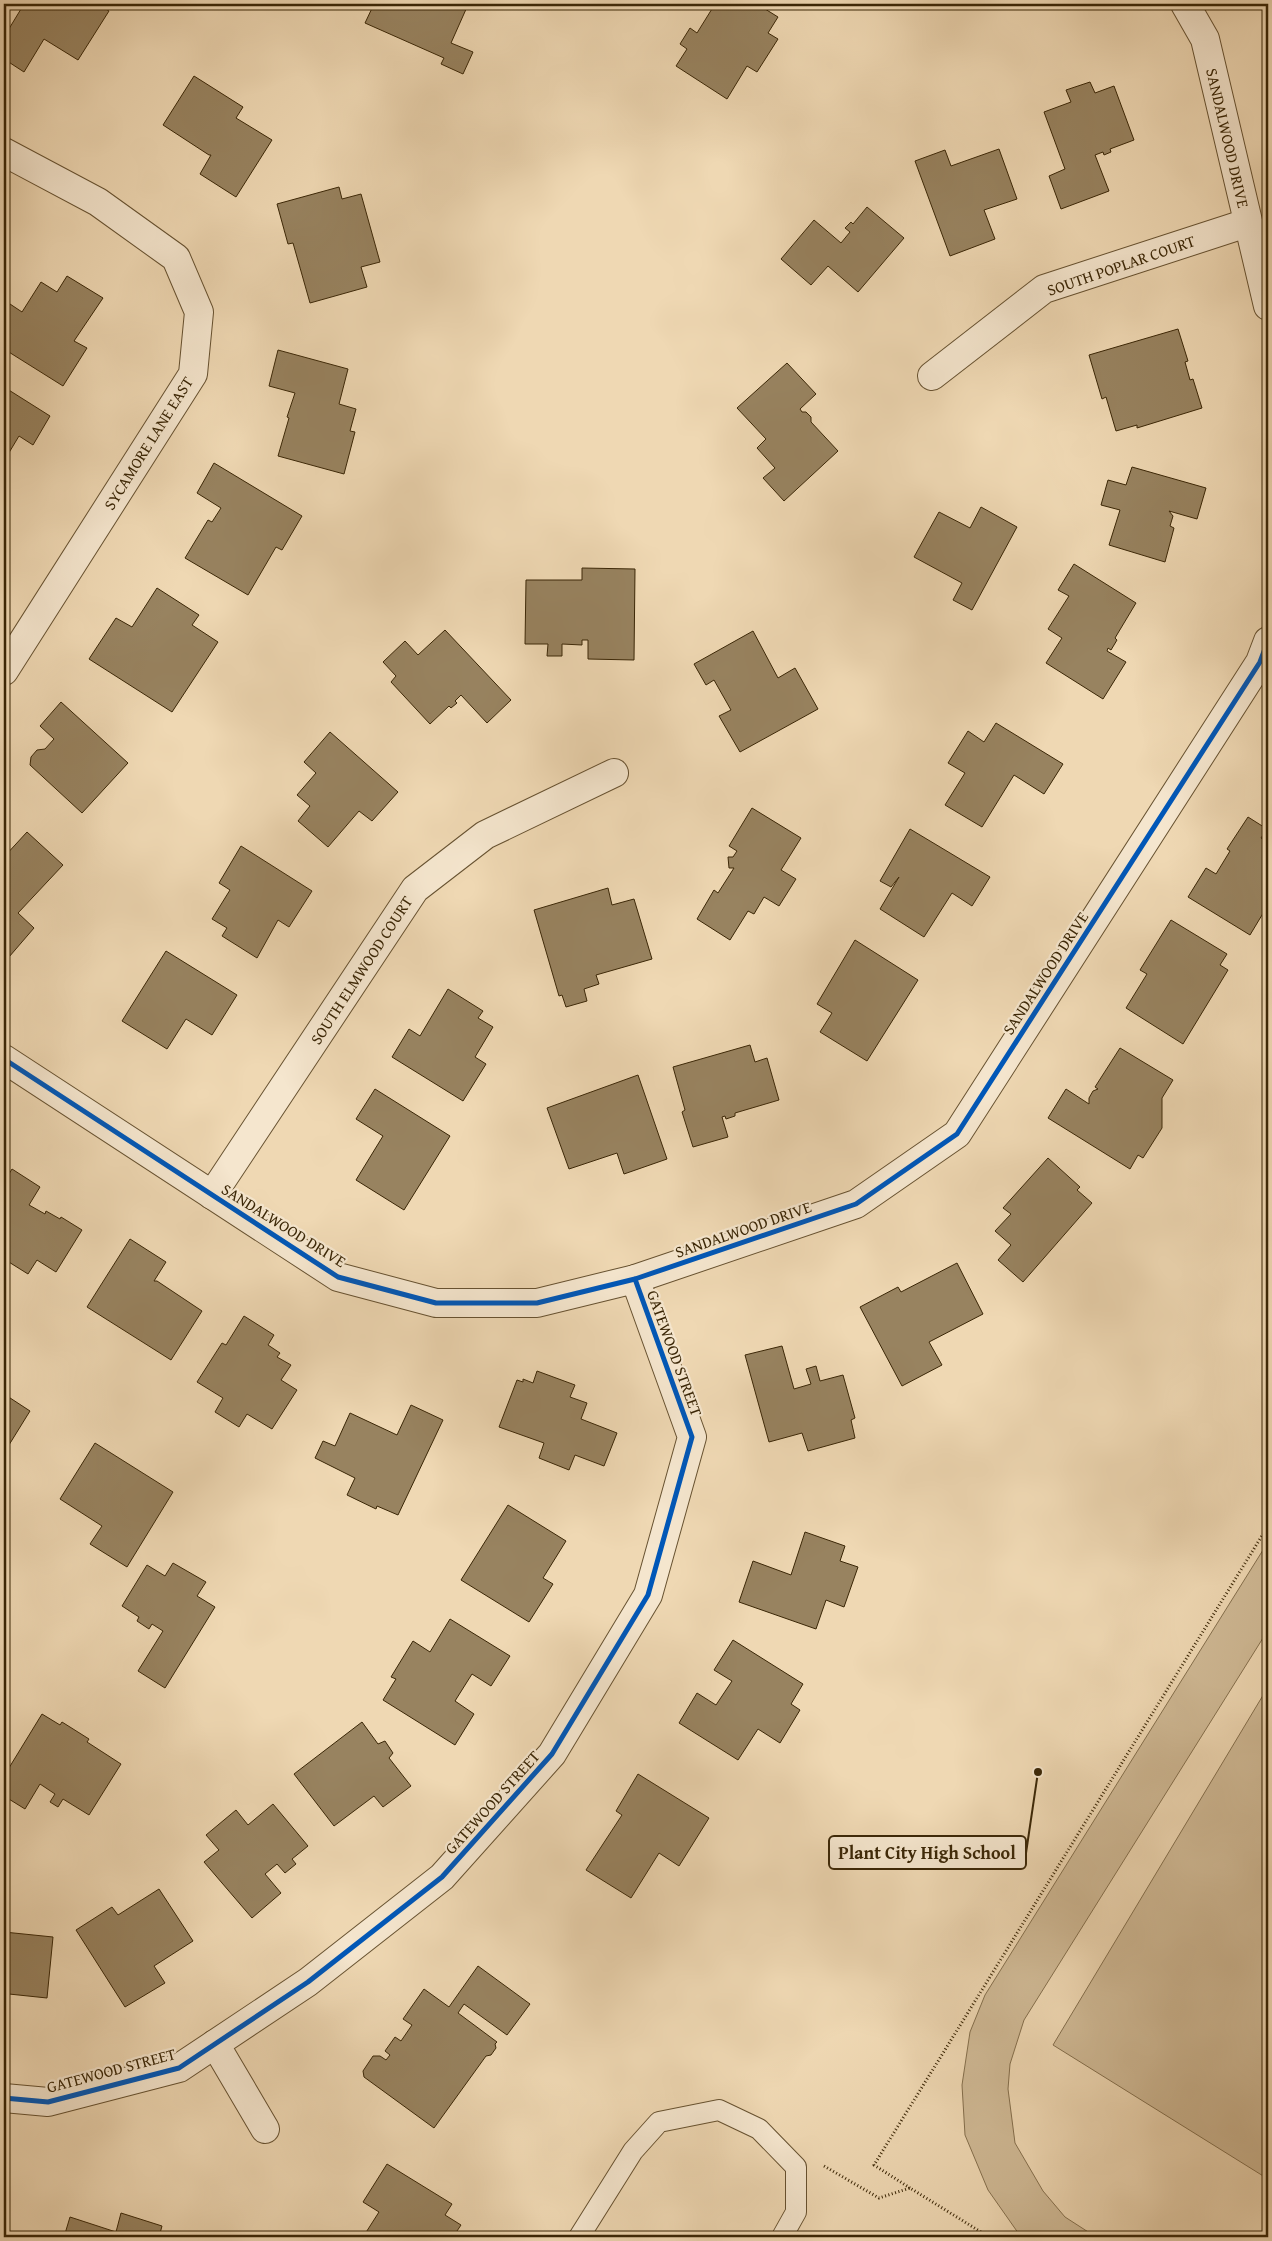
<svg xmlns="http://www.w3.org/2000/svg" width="1272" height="2241" viewBox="0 0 1272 2241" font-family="'Gentium Book Plus',serif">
	<rect width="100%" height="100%" fill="#efd8b3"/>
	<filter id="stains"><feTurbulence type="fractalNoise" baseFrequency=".004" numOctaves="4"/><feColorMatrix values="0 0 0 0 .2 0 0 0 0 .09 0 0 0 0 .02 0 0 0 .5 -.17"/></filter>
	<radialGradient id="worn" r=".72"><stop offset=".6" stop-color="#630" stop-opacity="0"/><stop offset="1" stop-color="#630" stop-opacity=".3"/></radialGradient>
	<g fill="#d0ba96" stroke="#85704e">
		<path d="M1268,1542V1630L1024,2020L1010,2064L1008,2089L1015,2143L1043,2191L1065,2217L1096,2237H1021L988,2190L965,2135L962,2085L970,2032L985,1995Z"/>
		<path d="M1268,1687V2179L1053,2045Z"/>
	</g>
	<g fill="#988360" stroke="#3a2606">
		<path d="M24,4H97L109,11L78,60L44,39L24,72L4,59V37Z"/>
		<path d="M374,4H459L467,7L451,43L473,52L463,74L441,64L444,58L365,23Z"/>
		<path d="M715,4H757L778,17L768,33L778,39L757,72L747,66L727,99L676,66L687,49L680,44L690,28L697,33Z"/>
		<path d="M194,76L243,107L236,118L272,140L236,197L200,174L211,155H209L163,125Z"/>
		<path d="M1090,82L1095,93L1114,86L1134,140L1110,149L1111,152L1104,155L1103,152L1095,155L1109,191L1061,209L1049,176L1065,169L1044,112L1071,102L1066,90Z"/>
		<path d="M999,149L1017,199L984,210L995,239L950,256L915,161L945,150L951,166Z"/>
		<path d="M339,187L342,199L361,194L380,262L361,267L367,287L310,303L293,243L288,244L277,204Z"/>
		<path d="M867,207L904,238L858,292L828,266L811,285L781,259L814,220L841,243L850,232L845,228L851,222L853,224Z"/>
		<path d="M67,276L103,298L74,341L87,348L63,386L4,349V300L22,312L41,282L57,292Z"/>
		<path d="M1178,329L1188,361L1185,362L1190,380L1193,379L1202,408L1137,428V425L1116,431L1106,397L1102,399L1089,355Z"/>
		<path d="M278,350L348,369L339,404L356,409L350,431L355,432L344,474L278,456L289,418L287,417L295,393L269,386Z"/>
		<path d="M787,363L816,394L800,409L802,412H806L811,417V422L838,451L784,501L763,478L775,468L757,448L766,439L737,408Z"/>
		<path d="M4,387L50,416L33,445L19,436L4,461Z"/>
		<path d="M214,463L302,516L282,550L276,547L248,595L185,558L208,520L212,522L221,508L197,493Z"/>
		<path d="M1132,467L1206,488L1197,519L1169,511L1173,516L1170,526L1174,528L1165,562L1109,545L1120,510L1101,505L1108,480L1126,485Z"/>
		<path d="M981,507L1017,527L972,610L953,600L962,583L914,557L939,512L970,528Z"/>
		<path d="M1074,564L1136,603L1115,638L1117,640L1111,650L1108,648L1107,651L1126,662L1103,699L1046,663L1062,638L1048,629L1069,596L1058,590Z"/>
		<path d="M582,568L635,569L634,660L588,659V640H582V645L562,644V656H547L548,644H525L526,580H582Z"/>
		<path d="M157,588L199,615L192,625L218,642L172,712L89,659L116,618L132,627Z"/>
		<path d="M445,630L511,700L487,723L461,695L455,701L457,703L451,708L449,706L430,724L391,682L396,676L383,662L405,641L418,655Z"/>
		<path d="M753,631L778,678L795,668L818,709L740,752L719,716L731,710L714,680L706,685L694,664Z"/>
		<path d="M61,702L128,763L82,813L30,765L31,757L37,750L45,749L54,739L40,726Z"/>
		<path d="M996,723L1063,764L1044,794L1014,775L982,827L945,805L965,773L948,763L968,731L984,742Z"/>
		<path d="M330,732L398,792L372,821L359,811L328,847L298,821L310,806L297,795L316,773L304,762Z"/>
		<path d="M752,808L801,838L781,870L796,879L779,906L764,897L754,914L748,911L730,940L697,919L714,890L718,893L734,868H729L728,857H733L737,851L729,846Z"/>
		<path d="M1248,817L1267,829L1261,838L1268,843V905L1250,935L1188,897L1206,868L1216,874L1230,851L1227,849Z"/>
		<path d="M910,829L990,877L972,906L952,893L924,937L880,909L899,877L891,887L880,881Z"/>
		<path d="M27,832L63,865L18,913L34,928L9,957L4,952V857Z"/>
		<path d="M241,846L312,891L289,927L278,920L257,958L222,936L227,928L212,919L230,890L219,883Z"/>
		<path d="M608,888L612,905L634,899L652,959L596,975L599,984L584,989L587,1001L566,1007L562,995L559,996L534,910Z"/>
		<path d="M1171,920L1227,954L1220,965L1228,970L1183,1044L1126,1008L1147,974L1140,970Z"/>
		<path d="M855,940L918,980L867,1061L820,1032L832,1013L817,1004Z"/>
		<path d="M166,951L237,995L212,1035L186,1019L167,1049L122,1021Z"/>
		<path d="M448,989L483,1011L478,1018L493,1027L475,1057L486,1064L463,1101L392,1057L409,1029L420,1036Z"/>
		<path d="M750,1045L755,1062L767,1058L779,1100L735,1113V1116L726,1119L725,1116L722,1117L728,1137L693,1147L682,1112L685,1110L673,1067Z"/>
		<path d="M1120,1048L1173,1080L1162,1098V1128L1143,1158L1138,1155L1130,1169L1048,1118L1066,1089L1089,1104V1098L1093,1091L1098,1089L1095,1087Z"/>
		<path d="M638,1075L667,1159L624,1174L617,1153L569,1169L547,1108Z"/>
		<path d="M375,1089L450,1136L404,1210L356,1180L383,1136L356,1119Z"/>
		<path d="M1048,1158L1080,1187L1077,1190L1092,1203L1023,1282L998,1260L1011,1245L995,1231L1011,1214L1003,1208Z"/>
		<path d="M12,1169L40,1187L29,1205L45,1214L46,1211L60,1219L61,1217L82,1230L56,1272L37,1260L28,1274L4,1259V1182Z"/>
		<path d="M130,1239L166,1262L154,1281H157L202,1311L171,1360L87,1307Z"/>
		<path d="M957,1263L983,1314L929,1342L942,1365L902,1386L860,1307L898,1287L901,1292Z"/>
		<path d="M244,1316L274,1335L268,1345L280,1353L277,1357L291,1365L281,1380L297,1390L272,1429L247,1414L239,1427L215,1412L223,1398L197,1382L222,1343L226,1345Z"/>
		<path d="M782,1346L794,1389L811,1384L806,1369L816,1366L820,1381L843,1375L855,1418L851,1420L855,1438L808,1451L802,1433L769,1442L745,1355Z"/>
		<path d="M537,1371L575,1385L570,1397L587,1403L581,1419L617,1433L604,1466L575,1455L569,1470L539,1458L544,1443L499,1427L517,1380L523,1382V1379L533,1383Z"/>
		<path d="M4,1394L30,1411L4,1453Z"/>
		<path d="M411,1405L443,1420L398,1515L377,1506L376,1509L347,1495L355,1478L315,1458L323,1441L335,1446L350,1413L397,1435Z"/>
		<path d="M95,1443L173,1492L127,1567L90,1544L102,1526L60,1499Z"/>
		<path d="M508,1505L566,1541L543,1578L553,1584L529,1622L461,1580Z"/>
		<path d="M805,1532L845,1546L840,1561L858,1567L844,1607L826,1600L816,1629L739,1602L753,1561L791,1575Z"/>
		<path d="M173,1563L206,1582L197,1596L215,1607L165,1688L138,1671L163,1631L152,1624L149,1629L137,1621L139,1617L122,1606L147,1565L165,1576Z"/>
		<path d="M450,1619L510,1656L491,1686L472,1674L455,1701L474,1714L455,1745L383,1700L396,1679L391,1677L413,1641L430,1652Z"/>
		<path d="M733,1640L803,1684L791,1704L800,1710L780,1743L758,1729L738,1760L679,1723L697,1693L716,1705L732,1681L714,1670Z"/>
		<path d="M42,1714L60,1725L62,1722L89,1739L87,1742L121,1764L89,1815L63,1799L58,1807L50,1802L55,1794L40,1784L25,1809L4,1796V1776Z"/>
		<path d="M362,1722L378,1744L385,1741L393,1753L389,1758L411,1786L383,1807L374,1796L334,1826L294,1774Z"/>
		<path d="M638,1774L709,1818L679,1866L659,1853L631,1898L586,1870L622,1815L616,1811Z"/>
		<path d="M273,1804L308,1846L292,1859L296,1864L285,1873L277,1864L265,1874L281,1893L252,1918L204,1862L219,1850L206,1835L236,1810L248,1825Z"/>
		<path d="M159,1889L193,1941L154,1966L165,1983L125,2007L76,1930L112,1907L118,1915Z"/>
		<path d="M4,1932L53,1937L47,1998L9,1994L7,2015L4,2014Z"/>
		<path d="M478,1966L530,2004L507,2035L464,2004L458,2013L497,2042L495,2044L496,2048L491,2055L486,2056L434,2128L364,2077L363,2071L373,2056H380L386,2060L390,2055L385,2051L395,2037L401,2041L412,2025L403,2019L424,1989L449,2007Z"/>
		<path d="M387,2164L452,2204L445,2215L461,2225L453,2237H363L379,2212L363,2202Z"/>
		<path d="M121,2213L162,2226L159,2237H64L70,2217L116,2232Z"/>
	</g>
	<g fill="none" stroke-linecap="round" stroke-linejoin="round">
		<defs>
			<path id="service" d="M579,2237L633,2151L659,2122L719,2110L759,2129L796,2167V2212L782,2237"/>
			<g id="minor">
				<path d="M1185,4L1205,39L1268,306"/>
				<path d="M4,152L98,202L176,258L199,312L193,374L4,671"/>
				<path d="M932,376L1044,289L1247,223"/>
				<path d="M4,1059L338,1277L436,1303H537L635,1279L856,1204L957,1134L1260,662L1268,641"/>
				<path d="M212,1195L415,889L485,835L614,773"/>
				<path d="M215,2044L265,2129"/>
				<path d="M4,2098L48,2102L179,2068L308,1982L442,1877L552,1754L648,1595L692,1437L635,1279"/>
			</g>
		</defs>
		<use href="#service" stroke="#675231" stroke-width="22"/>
		<use href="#minor" stroke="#675231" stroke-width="30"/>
		<g stroke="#3a2606" stroke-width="3" stroke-dasharray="1 2.5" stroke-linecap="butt">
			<path d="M824,2166L879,2198L910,2188L989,2237"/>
			<path d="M910,2188L874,2165L1268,1526"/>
		</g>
		<use href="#service" stroke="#f5e6ce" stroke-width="20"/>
		<use href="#minor" stroke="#f5e6ce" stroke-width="28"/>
		<defs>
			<g id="cycleway">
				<path d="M4,1059L338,1277L436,1303H537L635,1279L856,1204L957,1134L1260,662L1268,641"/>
				<path d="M4,2098L48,2102L179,2068L308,1982L442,1877L552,1754L648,1595L692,1437L635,1279"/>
			</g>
		</defs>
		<use href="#cycleway" stroke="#f5e6ce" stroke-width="8"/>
		<use href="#cycleway" stroke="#0057b8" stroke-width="5"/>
	</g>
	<g text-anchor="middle" stroke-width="4.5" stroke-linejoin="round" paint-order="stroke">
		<g font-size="16" fill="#3a2606" stroke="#f5e6ce">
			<text transform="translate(1228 138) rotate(77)" y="6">SANDALWOOD DRIVE</text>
			<text transform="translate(1121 265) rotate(-19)" y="6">SOUTH POPLAR COURT</text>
			<text transform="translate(148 443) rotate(-58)" y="6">SYCAMORE LANE EAST</text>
			<text transform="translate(361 970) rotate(-57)" y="6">SOUTH ELMWOOD COURT</text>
			<text transform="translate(1045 973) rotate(-57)" y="6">SANDALWOOD DRIVE</text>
			<text transform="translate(284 1225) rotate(32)" y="6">SANDALWOOD DRIVE</text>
			<text transform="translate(743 1229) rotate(-19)" y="6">SANDALWOOD DRIVE</text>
			<text transform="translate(675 1353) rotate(70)" y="6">GATEWOOD STREET</text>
			<text transform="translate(492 1802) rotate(-48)" y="6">GATEWOOD STREET</text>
			<text transform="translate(111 2070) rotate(-15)" y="6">GATEWOOD STREET</text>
		</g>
	</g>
	<path fill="none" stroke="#3a2606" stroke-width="2" d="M1038 1772L1026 1853"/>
	<circle fill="#3a2606" stroke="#f5e6ce" stroke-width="2" cx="1038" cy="1772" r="5"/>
	<rect fill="#f5e6ce" stroke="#3a2606" stroke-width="2" x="829" y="1836" width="197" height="33" rx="5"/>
	<g font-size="18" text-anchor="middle" font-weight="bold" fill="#3a2606">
		<text x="927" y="1859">Plant City High School</text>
	</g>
	<rect width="1272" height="2241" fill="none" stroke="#efd8b3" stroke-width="20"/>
	<rect x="5" y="5" width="1262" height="2231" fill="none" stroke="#3a2606" stroke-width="2.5"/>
	<rect x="10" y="10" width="1252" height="2221" fill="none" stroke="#3a2606"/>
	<rect width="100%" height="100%" filter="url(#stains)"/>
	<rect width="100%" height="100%" fill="url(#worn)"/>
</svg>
